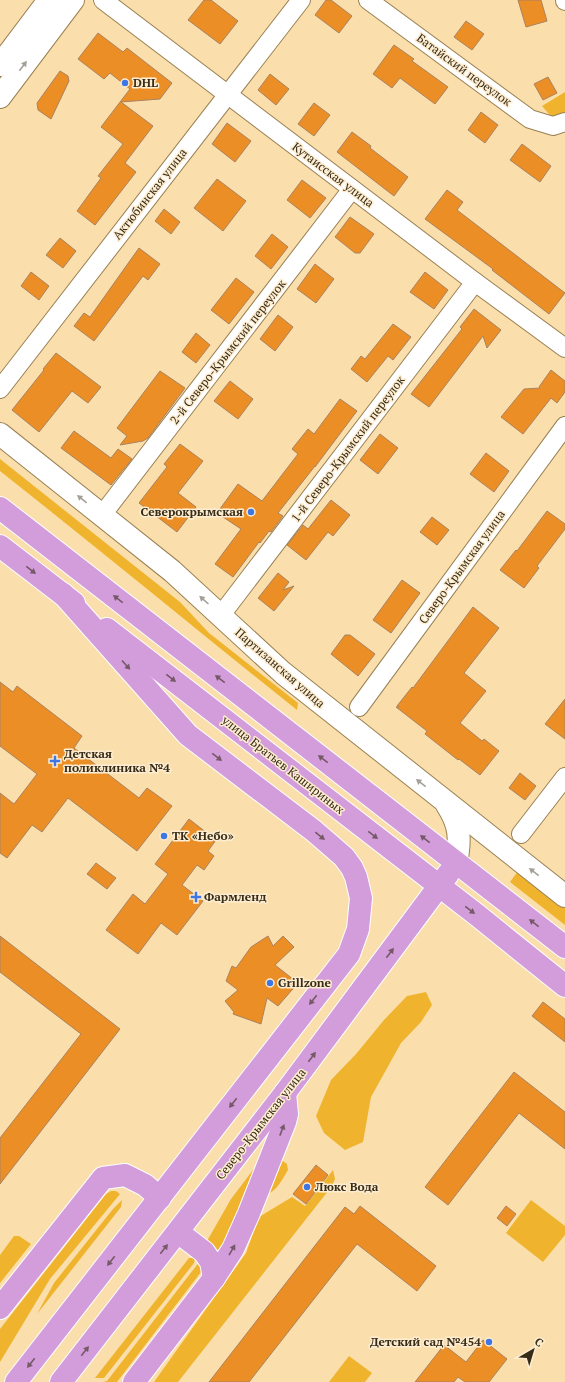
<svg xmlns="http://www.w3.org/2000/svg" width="565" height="1382" viewBox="0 0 565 1382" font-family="'PT Serif',serif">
	<rect width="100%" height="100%" fill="#fadfad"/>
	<g fill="#efb32e">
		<path d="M565,92V118L556,122L542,106Z"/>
		<path d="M0,459L180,602L209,633L298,703L297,710C198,631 100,550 0,471Z"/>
		<path d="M518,871L565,907V925L510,882Z"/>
		<path d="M426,992L432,1005L421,1022L401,1043L371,1097L363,1142L345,1150L324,1133L316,1116L331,1080L356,1054L384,1020L407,996Z"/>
		<path d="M262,1158L225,1243L217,1251L213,1245L207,1241L231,1199Z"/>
		<path d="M280,1159L287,1164L288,1170C283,1178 276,1193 266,1194Z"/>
		<path d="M333,1170L335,1179L332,1186L178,1382H154L246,1253L259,1217L292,1197L305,1206Z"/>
		<path d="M111,1191H116L120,1194L50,1279L0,1362V1329L106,1194Z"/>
		<path d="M122,1200L121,1207L37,1314L54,1283L113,1209Z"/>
		<path d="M531,1200L565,1226V1235L543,1262L506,1233Z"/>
		<path d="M14,1236H19L31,1244L0,1283V1255Z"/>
		<path d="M189,1258H195L194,1263L104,1378H95Z"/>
		<path d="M200,1261L203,1268L201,1272L117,1382H103L107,1381Z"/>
		<path d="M349,1356L372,1373L365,1382H329Z"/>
	</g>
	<g fill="#ec8e26" stroke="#aa825e">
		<path d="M204,0H211L238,21L220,44L188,20Z"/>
		<path d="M326,0H331L352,16L339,33L315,15Z"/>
		<path d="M518,0H541L547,21L526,27Z"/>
		<path d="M466,21L484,34L472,50L454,37Z"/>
		<path d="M98,33L123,52L127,48L172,83L160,99L121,102L153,126L125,163L136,172L95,225L77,211L101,178L98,176L123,144L101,127L130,89L110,73L104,79L78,59Z"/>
		<path d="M394,45L414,59L412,61L448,87L435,104L400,78L392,88L373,74Z"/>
		<path d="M60,71L68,76L69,81L51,119L38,110L37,103Z"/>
		<path d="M270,74L289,89L276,105L258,90Z"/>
		<path d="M548,77L557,93L543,100L534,84Z"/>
		<path d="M314,103L330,115L314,136L298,124Z"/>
		<path d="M481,112L498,125L485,143L468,130Z"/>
		<path d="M227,123L251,141L235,162L212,144Z"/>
		<path d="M352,132L371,146L370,148L408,177L394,196L337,152Z"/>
		<path d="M522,144L551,166L540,182L510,160Z"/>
		<path d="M217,179L246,201L223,231L194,208Z"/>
		<path d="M302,180L326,198L310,218L287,200Z"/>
		<path d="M447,190L463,202L457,210L565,293L549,314L492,270L493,269L425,219Z"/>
		<path d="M164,209L180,222L171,234L155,221Z"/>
		<path d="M350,217L374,234L360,253H355L335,237Z"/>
		<path d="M272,234L288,247L271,269L255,256Z"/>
		<path d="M60,238L76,251L63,268L46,255Z"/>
		<path d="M139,248L160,264L148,280L143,276L94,341L74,326L84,313L90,317Z"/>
		<path d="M315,264L334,279L316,303L297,289Z"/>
		<path d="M31,272L49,286L39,300L21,286Z"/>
		<path d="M425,272L448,290L434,309L410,292Z"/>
		<path d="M236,278L254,292L229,324L211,310Z"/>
		<path d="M474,309L501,330L487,348L483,336L429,407L411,394L462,329L460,327Z"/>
		<path d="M278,315L293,327L275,351L260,339Z"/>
		<path d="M393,324L411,337L393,360L388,356L367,382L351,369L361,356L365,359Z"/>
		<path d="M196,333L210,345L196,363L182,352Z"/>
		<path d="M56,353L101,387L88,403L72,391L39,432L12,410L44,370L43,369Z"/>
		<path d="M551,370L565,381V392L557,403L551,398L523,434L501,417L524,389L540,388L539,387Z"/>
		<path d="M160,371L185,388L148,438L143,441L120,445L127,436L117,428Z"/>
		<path d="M230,381L253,399L238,419L214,401Z"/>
		<path d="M340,399L357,411L315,467V466L278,513L283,516L271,532L269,531L260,543L259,542L233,577L215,564L241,529L217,513L238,484L262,501L298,454L292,449L308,429L314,434Z"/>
		<path d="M74,431L111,458L118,449L132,459L111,485L61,448Z"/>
		<path d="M380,434L398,448L378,474L360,460Z"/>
		<path d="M180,444L203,461L178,493L196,507L177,532L139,503L167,467L164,464Z"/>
		<path d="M486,453L509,471L494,492L470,474Z"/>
		<path d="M331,500L350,515L333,536L328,532L306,560L287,545L303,525L308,529Z"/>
		<path d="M547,511L565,524V529L537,566L539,568L524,588L500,570L516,550L517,551Z"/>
		<path d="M432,517L449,530L437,545L420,532Z"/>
		<path d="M278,573L289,582L283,590L294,586L274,611L258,598L260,597H259Z"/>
		<path d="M402,580L420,593L391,633L373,620Z"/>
		<path d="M473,607L499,628L464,673L486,691L460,723L482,741L484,739L499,751L480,775L459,759L458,760L425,734L427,731L396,707H399L397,706L412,687L413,688Z"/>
		<path d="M345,635H350L375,654L358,676L331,654Z"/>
		<path d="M0,682L13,692L17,686L82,736L74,748L139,798L147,788L172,806L137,851L68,798L42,832L32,825L7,858L0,853V793L14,804L37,774L0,746Z"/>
		<path d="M565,699V739L545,724Z"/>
		<path d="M520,773L536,786L525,800L509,788Z"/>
		<path d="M189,819L216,840L208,851L214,856L204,870L197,865L182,885L203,901L177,935L161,923L138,954L106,930L133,894L145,904L168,874L155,864Z"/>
		<path d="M96,863L116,878L107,889L87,874Z"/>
		<path d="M0,936L120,1029L0,1184V1138L81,1034L0,972Z"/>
		<path d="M268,936L273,946L283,936L294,947L275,965L298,983L278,1006L267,998L261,1024L233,1014L234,1012L225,1001L238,990L226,981L232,966L236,968L251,947Z"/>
		<path d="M543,1002L565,1019V1042L532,1016Z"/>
		<path d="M514,1072L565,1112V1149L519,1113L448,1205L425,1187Z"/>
		<path d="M316,1165L328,1175L306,1204L293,1194Z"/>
		<path d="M360,1206L436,1266L417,1291L357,1244L249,1382H209L345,1207L354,1214Z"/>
		<path d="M506,1206L516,1214L507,1226L497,1218Z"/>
		<path d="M483,1340L507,1359L489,1382H465L458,1377L454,1382H415L444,1345L466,1362Z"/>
	</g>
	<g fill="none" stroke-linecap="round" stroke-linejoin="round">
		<defs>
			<g id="minor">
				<path d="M103,0L475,282L565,348"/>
				<path d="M368,0L530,119L553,126L565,122"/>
				<path d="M565,0V1"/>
				<path d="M0,389L301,0"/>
				<path d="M102,515L352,189"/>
				<path d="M221,615L475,282"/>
				<path d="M359,707L565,426"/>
				<path d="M521,834L565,777"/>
			</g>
			<g id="secondary">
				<path d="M0,65L49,0"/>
				<path d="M0,97L73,0"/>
				<path d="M0,434L172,571L283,673L565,896"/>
				<path d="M447,805C460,825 461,839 456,863"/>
			</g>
			<g id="primary">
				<path d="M0,508L565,947"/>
				<path d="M0,546L74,603"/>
				<path d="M107,629L477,915L565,986"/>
				<path d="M178,1232L204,1252L211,1262L214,1278L233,1249L249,1213L285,1122L287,1114L285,1093"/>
				<path d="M0,1308L103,1178L125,1175L145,1185L160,1198"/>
				<path d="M16,1382L349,954L358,929L361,898L356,877L352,868L344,857L314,831L188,735L63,594"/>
				<path d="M61,1382L285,1093L448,874"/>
				<path d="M134,1382L214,1278"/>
			</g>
		</defs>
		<use href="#minor" stroke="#9a8153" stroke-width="20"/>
		<use href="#secondary" stroke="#9a8153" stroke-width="24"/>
		<use href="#primary" stroke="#fff" stroke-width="24"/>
		<use href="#minor" stroke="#fff" stroke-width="18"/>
		<use href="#secondary" stroke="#fff" stroke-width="22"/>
		<use href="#primary" stroke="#d39ddb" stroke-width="22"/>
	</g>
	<defs><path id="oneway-solid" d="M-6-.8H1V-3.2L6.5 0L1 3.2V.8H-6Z"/></defs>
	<g fill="#a5a097">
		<use href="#oneway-solid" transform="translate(23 66) rotate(-53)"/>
		<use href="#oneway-solid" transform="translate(82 499) rotate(-141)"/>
		<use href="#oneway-solid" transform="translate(204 600) rotate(-138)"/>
		<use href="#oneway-solid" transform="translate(421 783) rotate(-142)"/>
		<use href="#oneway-solid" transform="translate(534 872) rotate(-142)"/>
	</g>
	<g fill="#755966">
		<use href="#oneway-solid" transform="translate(31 570) rotate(38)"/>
		<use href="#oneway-solid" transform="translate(118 599) rotate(-142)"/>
		<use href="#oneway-solid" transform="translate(126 665) rotate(48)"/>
		<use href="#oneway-solid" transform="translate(171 678) rotate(38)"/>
		<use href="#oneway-solid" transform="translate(220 679) rotate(-142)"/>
		<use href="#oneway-solid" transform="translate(217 757) rotate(38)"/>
		<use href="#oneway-solid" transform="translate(323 759) rotate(-142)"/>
		<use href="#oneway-solid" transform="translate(373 835) rotate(38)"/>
		<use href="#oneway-solid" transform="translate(320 836) rotate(39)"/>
		<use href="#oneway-solid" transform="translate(425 839) rotate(-142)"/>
		<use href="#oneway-solid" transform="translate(470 910) rotate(37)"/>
		<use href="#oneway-solid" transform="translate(534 923) rotate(-142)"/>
		<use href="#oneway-solid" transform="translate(390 953) rotate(-53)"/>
		<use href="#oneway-solid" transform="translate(313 1000) rotate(128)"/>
		<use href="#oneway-solid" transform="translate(312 1057) rotate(-53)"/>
		<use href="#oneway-solid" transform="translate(233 1103) rotate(128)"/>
		<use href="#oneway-solid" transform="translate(282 1130) rotate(-69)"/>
		<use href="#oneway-solid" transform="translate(164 1249) rotate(-52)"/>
		<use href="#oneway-solid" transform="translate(232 1250) rotate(-60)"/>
		<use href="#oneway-solid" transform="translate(111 1261) rotate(128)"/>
		<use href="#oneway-solid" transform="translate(85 1351) rotate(-52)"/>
		<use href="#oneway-solid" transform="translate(31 1363) rotate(128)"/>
	</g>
	<g fill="#3e76e5" stroke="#feedd0" stroke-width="1.5">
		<circle cx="125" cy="83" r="4"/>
		<circle cx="251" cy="512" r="4"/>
		<path d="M53 755h4v4h4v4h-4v4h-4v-4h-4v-4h4z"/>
		<circle cx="164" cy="836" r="4"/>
		<path d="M194 891h4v4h4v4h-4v4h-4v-4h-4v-4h4z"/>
		<circle cx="270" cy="983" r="4"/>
		<circle cx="307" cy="1187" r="4"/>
		<circle cx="489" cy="1342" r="4"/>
	</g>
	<g text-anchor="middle" stroke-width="3" stroke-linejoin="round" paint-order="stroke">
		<g font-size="12" fill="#362c18" stroke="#feedd0">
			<text transform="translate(464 70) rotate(36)" y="4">Батайский переулок</text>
			<text transform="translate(333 175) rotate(37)" y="4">Кутаисская улица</text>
			<text transform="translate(150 194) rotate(-52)" y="4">Актюбинская улица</text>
			<text transform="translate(228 352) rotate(-52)" y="4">2-й Северо-Крымский переулок</text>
			<text transform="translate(348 449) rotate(-53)" y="4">1-й Северо-Крымский переулок</text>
			<text transform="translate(462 567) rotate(-54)" y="4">Северо-Крымская улица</text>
			<text transform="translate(280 668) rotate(41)" y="4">Партизанская улица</text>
			<text transform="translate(283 765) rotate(38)" y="4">улица Братьев Кашириных</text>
			<text transform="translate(261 1124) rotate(-52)" y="4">Северо-Крымская улица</text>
		</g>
		<g font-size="12" font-weight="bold" fill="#362c18" stroke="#feedd0" text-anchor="start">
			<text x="133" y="87">DHL</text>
			<text x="243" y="516" text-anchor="end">Северокрымская</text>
			<text x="64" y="758">Детская<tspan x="64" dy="14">поликлиника №4</tspan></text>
			<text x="172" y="840">ТК «Небо»</text>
			<text x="204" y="901">Фармленд</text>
			<text x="278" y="987">Grillzone</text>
			<text x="315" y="1191">Люкс Вода</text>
			<text x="481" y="1346" text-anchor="end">Детский сад №454</text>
		</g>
	</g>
	<g transform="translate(533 1350) rotate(38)" stroke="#feedd0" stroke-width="3" paint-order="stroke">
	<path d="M0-3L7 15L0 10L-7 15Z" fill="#362c18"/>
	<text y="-6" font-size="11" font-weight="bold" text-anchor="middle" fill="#362c18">С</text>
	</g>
</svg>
